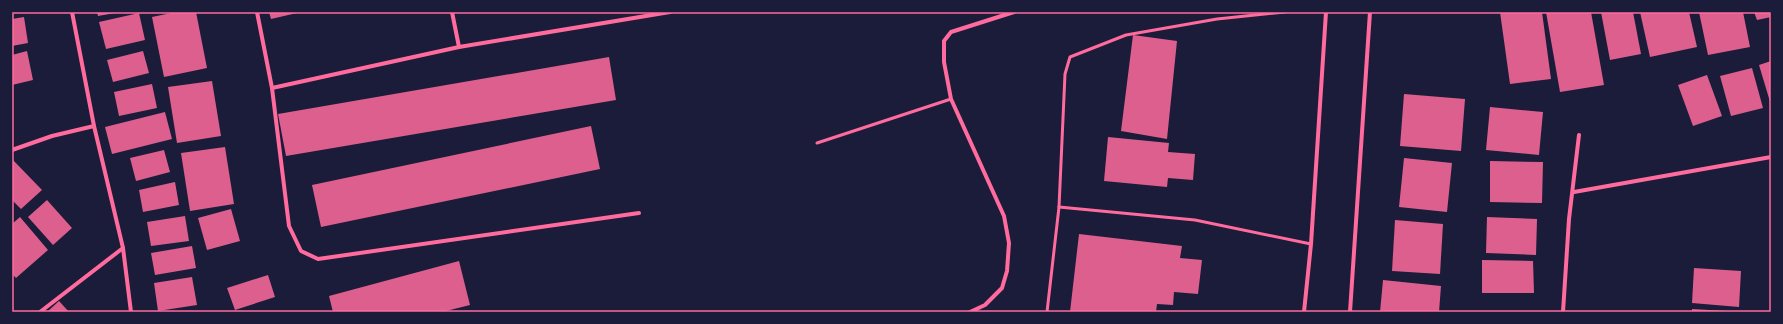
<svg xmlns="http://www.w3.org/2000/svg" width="1783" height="324" viewBox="0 0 1783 324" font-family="Literata,serif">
	<rect width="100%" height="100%" fill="#1b1b3a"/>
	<g fill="#dd5f8e">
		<path d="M97,12H115V13L98,16Z"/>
		<path d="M176,12H196L207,68L164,77L152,17Z"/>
		<path d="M269,12H297V13L271,19Z"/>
		<path d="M1500,12H1542L1551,79L1510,84Z"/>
		<path d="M1546,12H1591L1604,85L1560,92Z"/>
		<path d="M1601,12H1633L1641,54L1610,60Z"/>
		<path d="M1640,12H1689L1697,47L1650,57Z"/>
		<path d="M1699,12H1743L1750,47L1708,55Z"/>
		<path d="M1754,12H1771V17L1757,20Z"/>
		<path d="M139,13L145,40L106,49L99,22Z"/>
		<path d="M24,17L28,43L12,46V19Z"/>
		<path d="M1133,35L1177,41L1167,139L1121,131Z"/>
		<path d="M27,51L33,80L12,85V55Z"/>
		<path d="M143,51L149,73L113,82L107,60Z"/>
		<path d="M609,57L616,100L286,156L278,114Z"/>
		<path d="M1771,61V105L1759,65Z"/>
		<path d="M1752,68L1763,108L1731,116L1720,76Z"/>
		<path d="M1707,75L1722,116L1693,126L1678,85Z"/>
		<path d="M212,81L221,136L177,143L168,87Z"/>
		<path d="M152,84L157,108L119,116L114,92Z"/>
		<path d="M1404,94L1465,99L1461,151L1400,146Z"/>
		<path d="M1490,107L1543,112L1539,155L1486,150Z"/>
		<path d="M165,112L172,139L112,154L105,127Z"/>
		<path d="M591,126L600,169L321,227L312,185Z"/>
		<path d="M1108,137L1169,143L1168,152L1195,154L1193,180L1168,178L1167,187L1104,181Z"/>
		<path d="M225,147L234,204L190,211L181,153Z"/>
		<path d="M164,150L170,172L136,181L130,158Z"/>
		<path d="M1404,158L1452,163L1447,212L1399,207Z"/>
		<path d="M12,159L42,190L21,209L12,200Z"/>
		<path d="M1490,161L1543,162L1542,203L1490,202Z"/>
		<path d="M175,182L179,205L143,212L139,190Z"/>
		<path d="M47,200L72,228L53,245L28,217Z"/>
		<path d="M231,209L240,241L207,250L198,218Z"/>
		<path d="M185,216L189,241L151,246L147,222Z"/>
		<path d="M20,217L48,250L16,278L12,274V224Z"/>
		<path d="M1487,217L1537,219L1536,255L1486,253Z"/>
		<path d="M1395,220L1443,224L1440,274L1392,271Z"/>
		<path d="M1079,234L1182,246L1180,258L1202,260L1198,294L1174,292L1173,305L1157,304L1156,312H1070Z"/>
		<path d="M192,246L196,268L155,275L151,253Z"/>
		<path d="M1482,260L1533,261L1534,293H1482Z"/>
		<path d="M459,261L470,305L442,312H333L329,296Z"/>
		<path d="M1694,268L1741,271L1739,307L1692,303Z"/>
		<path d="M268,275L275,297L235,310L227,288Z"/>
		<path d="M192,277L197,305L158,311L154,283Z"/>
		<path d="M1383,280L1441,286L1439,312H1380Z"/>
		<path d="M59,301L69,312H47Z"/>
		<path d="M1692,309L1727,311V312H1692Z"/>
	</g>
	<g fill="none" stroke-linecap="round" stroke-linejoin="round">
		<g stroke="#ff6b9d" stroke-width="3">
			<path d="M817,143L951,99"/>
			<path d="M1059,207L1195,220L1311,244"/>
			<path d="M1047,312L1059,207L1065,74L1070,57L1126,35L1217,19L1285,12"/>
		</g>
		<g stroke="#ff6b9d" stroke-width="4">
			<path d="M72,12L94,126L123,248L131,312"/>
			<path d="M257,12L272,88L289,226L301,251L318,259L639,213"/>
			<path d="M452,12L459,47"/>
			<path d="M272,88L459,47L670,12"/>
			<path d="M12,150L52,136L94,126"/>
			<path d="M1574,192L1771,157"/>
			<path d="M40,312L123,248"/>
			<path d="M970,312L985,305L1002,288L1007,271L1009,243L1004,216L951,99L944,62V41L951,32L1014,12"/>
			<path d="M1304,312L1311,244L1326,12"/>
			<path d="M1350,312L1370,12"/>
			<path d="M1563,312L1569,219L1579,135"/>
		</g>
	</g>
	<rect width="1783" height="324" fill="none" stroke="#1b1b3a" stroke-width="26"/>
	<rect x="13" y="13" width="1757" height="298" fill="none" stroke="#ff6b9d" stroke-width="1.5"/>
</svg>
